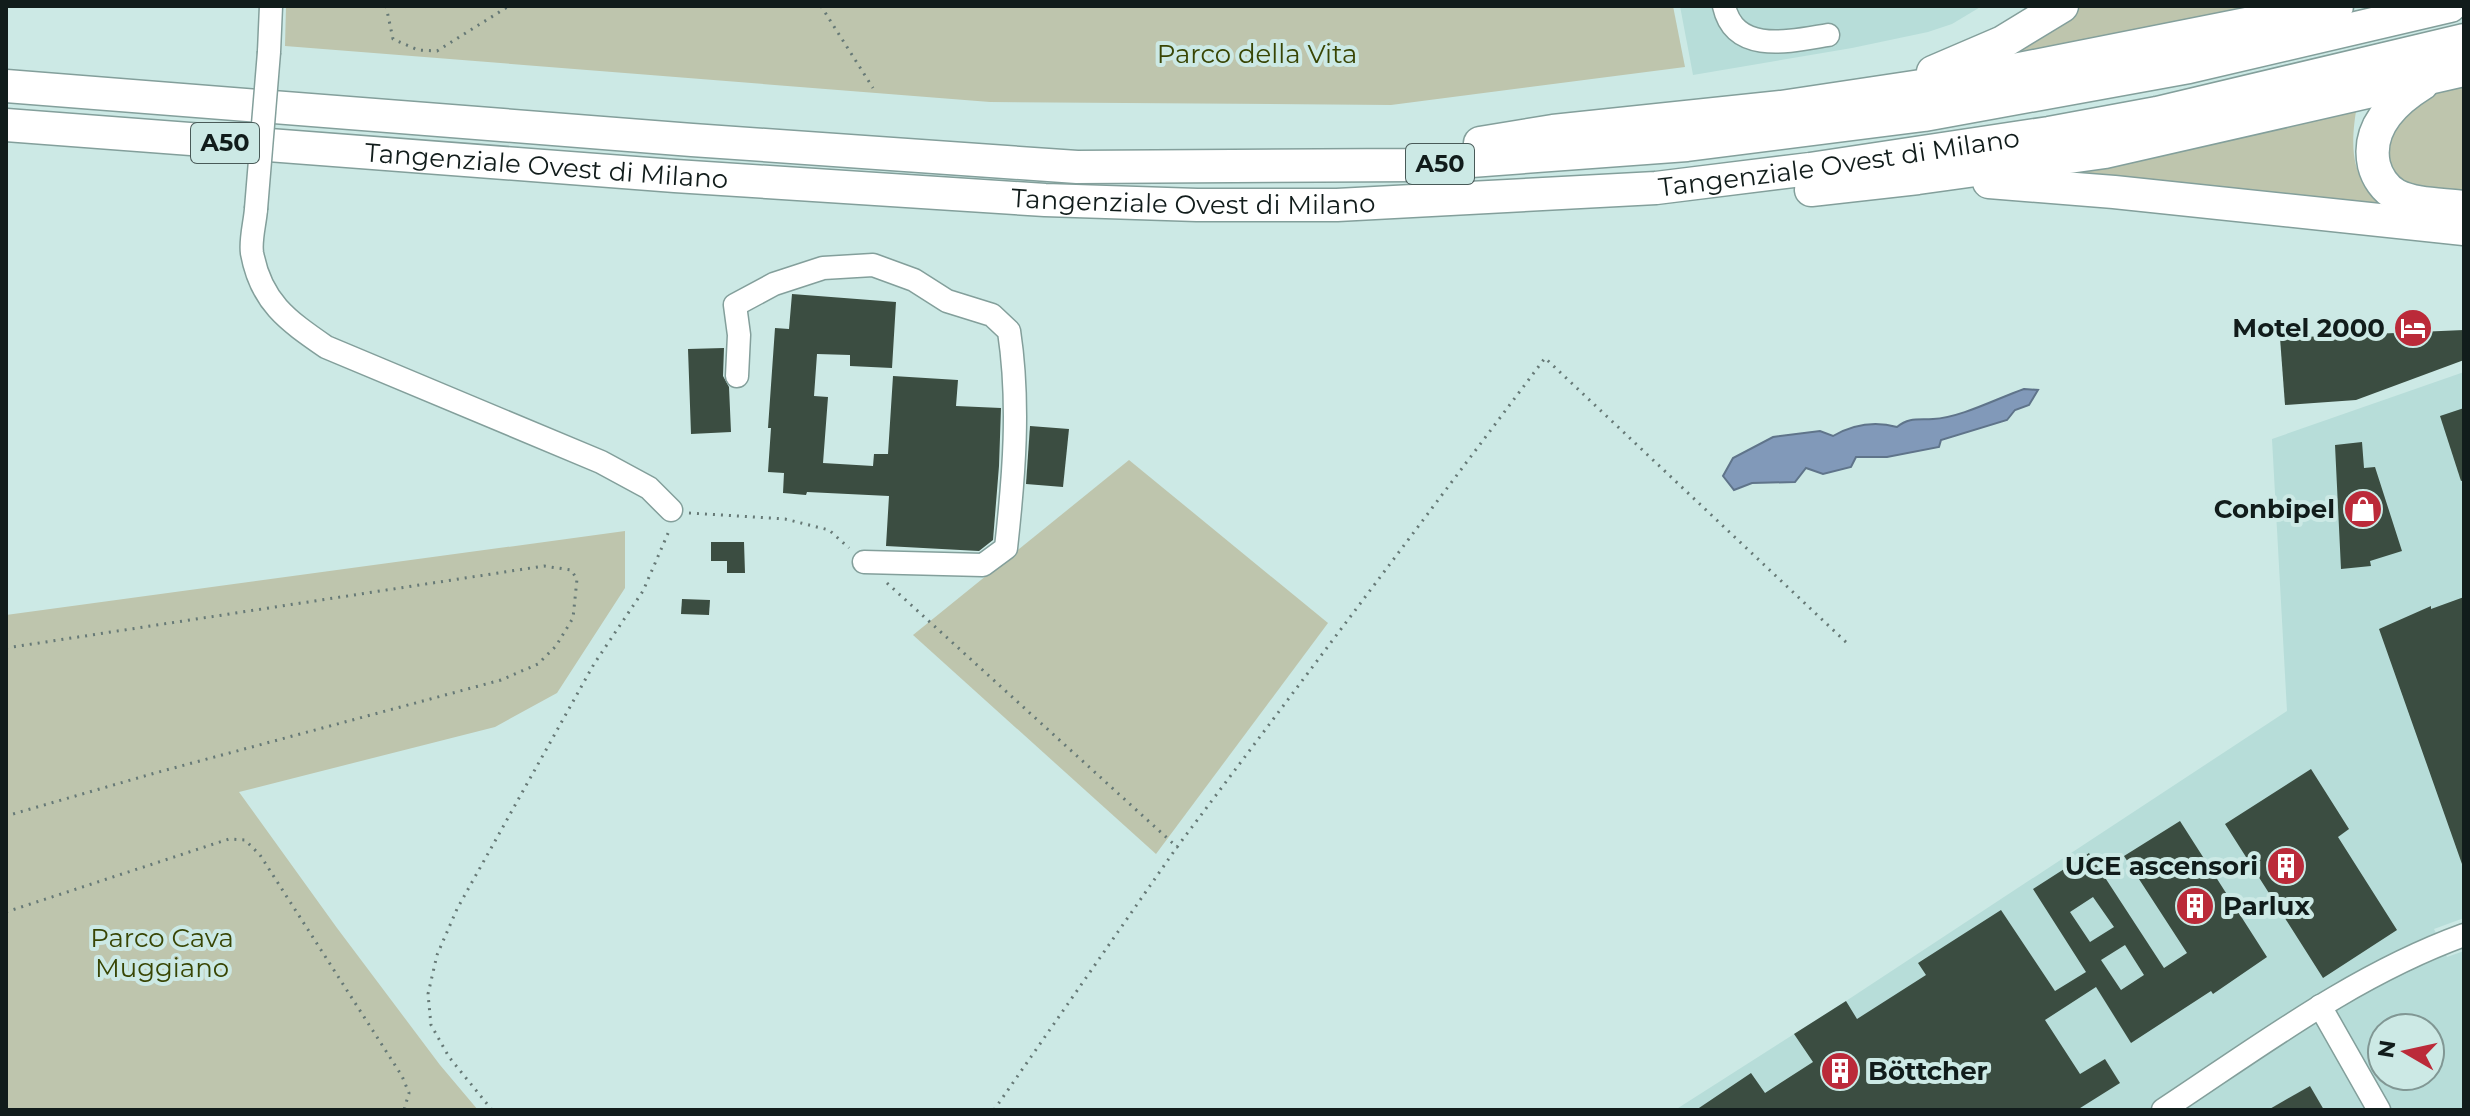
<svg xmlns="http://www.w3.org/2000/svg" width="2470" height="1116" viewBox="0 0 2470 1116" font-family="Montserrat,sans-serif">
	<rect width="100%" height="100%" fill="#cce9e5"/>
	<g fill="#b7ddd9" fill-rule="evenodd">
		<path d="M1680,6H1982L1952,24L1928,32L1852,48L1693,75Z"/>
		<path d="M2464,372V918L2434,929L2447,957L2464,951V1110H1675L1846,1001L2287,711L2272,439ZM2382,1028H2430V1076H2382Z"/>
	</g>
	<g fill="#bec5ad">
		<path d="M286,6H1673L1685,67L1391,105L990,102L285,46Z"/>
		<path d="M2073,6H2258L1990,60Z"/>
		<path d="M2464,80V198L2396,184L2381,139L2398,107Z"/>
		<path d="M2357,105C2353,129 2348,166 2367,186C2374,194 2384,199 2392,206L2066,182L2060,169Z"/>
		<path d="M1129,460L1328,623L1156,854L913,635Z"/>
		<path d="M625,531V588L557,693L495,727L239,792L337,928L440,1065L478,1110H6V615Z"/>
	</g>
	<path fill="#8199b9" stroke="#5f748a" stroke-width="2" d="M2024,389L2038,390L2029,405L2015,410L2007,420L1941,440L1939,447L1887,457H1856L1851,467L1823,474L1806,468L1795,482L1752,483L1734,490L1723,476L1733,458L1773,437L1820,431L1833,436C1854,424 1875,421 1897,427C1909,417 1919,420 1933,419C1960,418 1998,398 2024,389Z"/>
	<g fill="#3b4d41" fill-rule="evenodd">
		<path d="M792,294L896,302L892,368L850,366V355L817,354L814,396L828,397L823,463L873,466L874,454H888L893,376L958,380L956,406L1001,408L999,466L993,540L979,551L886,546L889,496L807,492L806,495L783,493L784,473L768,472L771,428H768L775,328L789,329Z"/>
		<path d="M2464,330V360L2356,400L2285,405L2280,338Z"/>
		<path d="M724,348L723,376L729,387L731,432L691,434L688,349Z"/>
		<path d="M2464,408V480L2461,481L2440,416Z"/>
		<path d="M1030,426L1069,429L1063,487L1026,484Z"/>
		<path d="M2362,442L2364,468L2375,467L2402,551L2370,561L2371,566L2341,569L2335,445Z"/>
		<path d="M711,542H744L745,573H727V561H711Z"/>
		<path d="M2464,597V864H2462L2379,629L2431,606V609Z"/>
		<path d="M682,599L710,600L709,615L681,614Z"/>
		<path d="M2311,769L2349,829L2338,837L2397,930L2323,978L2225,824Z"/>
		<path d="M2180,821L2267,957L2213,994L2211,991L2131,1043L2096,987L2045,1020L2080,1074L2105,1059L2120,1083L2077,1110H1696L1751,1073L1765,1093L1813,1062L1794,1034L1846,1001L1857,1019L1926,975L1918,963L2001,910L2055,991L2086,972L2033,889L2089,853L2164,968L2187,953L2124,856ZM2093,897L2114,927L2090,942L2070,912ZM2125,945L2144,975L2121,990L2101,960Z"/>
		<path d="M2310,1086L2324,1110H2268L2287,1099Z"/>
	</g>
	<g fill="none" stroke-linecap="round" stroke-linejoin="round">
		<defs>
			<g id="minor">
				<path d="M1724,6C1735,55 1791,41 1828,35"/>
				<path d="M269,52L271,6"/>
				<path d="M256,209C255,223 250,240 252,253C261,302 287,320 326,347L601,462L649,488L671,510"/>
				<path d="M737,376L739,335L735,305L774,284L823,268L873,265L914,280L947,301L992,315L1009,331C1020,403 1014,476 1006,548L983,565L864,562"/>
				<path d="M2320,1006L2379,1110"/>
				<path d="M2163,1110C2260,1046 2354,975 2464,935"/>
			</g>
			<g id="highway">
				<path d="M1933,72L2003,42L2062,6"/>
				<path d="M2422,84C2393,102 2366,128 2374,165C2377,177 2385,189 2396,195C2415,205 2443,204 2464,207"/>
				<path d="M6,86L692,140L1077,167L1417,165L1687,145L1924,115L2189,67L2450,6"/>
				<path id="s1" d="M6,125L675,176L1045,200L1197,205H1337L1656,188L1810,169L2049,133L2157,113L2464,40"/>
				<path d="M1480,143L1553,131L1781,107L1974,78L2337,6"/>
				<path d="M1989,182L2114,192L2464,229"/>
				<path d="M1811,190L1918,178L2105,152L2464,70"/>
			</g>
		</defs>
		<use href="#minor" stroke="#839f9b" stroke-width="25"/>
		<use href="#highway" stroke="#839f9b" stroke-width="35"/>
		<g stroke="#667976" stroke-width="3" stroke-dasharray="2 6" stroke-linecap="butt">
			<path d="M386,6L393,39L418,50L437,51L509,6"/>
			<path d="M821,6L873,88"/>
			<path d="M689,513L785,519L829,530L849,548"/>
			<path d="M887,583L1177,847L1545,358L1848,644"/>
			<path d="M6,648L544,566L571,570L577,579L573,618L556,646L538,664L501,680L155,773L6,816"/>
			<path d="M6,912L229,839L245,840L260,855L402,1076L409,1093L404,1110"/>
			<path d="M492,1110L449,1057L431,1025L428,994L437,955L457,909L594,664L643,591L669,531"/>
			<path d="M994,1110L1177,847"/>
		</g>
		<use href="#minor" stroke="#fff" stroke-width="22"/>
		<use href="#highway" stroke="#fff" stroke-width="32"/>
		<defs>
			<path id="minor-bridge" d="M256,209L269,52"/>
		</defs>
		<use href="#minor-bridge" stroke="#839f9b" stroke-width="25" stroke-linecap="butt"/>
		<use href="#minor-bridge" stroke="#fff" stroke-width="22"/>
	</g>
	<defs>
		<symbol id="hotel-disc" viewBox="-11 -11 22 22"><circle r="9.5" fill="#bb2a39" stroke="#cce9e5"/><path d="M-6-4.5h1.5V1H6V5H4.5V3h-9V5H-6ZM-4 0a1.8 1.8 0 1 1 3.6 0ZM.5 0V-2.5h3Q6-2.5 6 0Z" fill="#fff"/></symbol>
		<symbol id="shop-disc" viewBox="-11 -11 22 22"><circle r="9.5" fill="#bb2a39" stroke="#cce9e5"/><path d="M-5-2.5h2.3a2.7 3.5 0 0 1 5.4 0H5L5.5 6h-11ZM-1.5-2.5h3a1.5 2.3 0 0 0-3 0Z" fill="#fff"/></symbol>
		<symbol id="building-disc" viewBox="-11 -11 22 22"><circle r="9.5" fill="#bb2a39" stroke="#cce9e5"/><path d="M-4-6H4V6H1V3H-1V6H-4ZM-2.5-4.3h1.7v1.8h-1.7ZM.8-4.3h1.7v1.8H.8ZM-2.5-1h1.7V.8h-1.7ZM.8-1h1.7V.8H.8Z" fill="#fff"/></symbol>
	</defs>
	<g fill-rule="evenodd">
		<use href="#hotel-disc" x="2391" y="306" width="44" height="44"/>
		<use href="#shop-disc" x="2341" y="487" width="44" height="44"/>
		<use href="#building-disc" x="2264" y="844" width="44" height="44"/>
		<use href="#building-disc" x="2173" y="884" width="44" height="44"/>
		<use href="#building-disc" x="1818" y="1049" width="44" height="44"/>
	</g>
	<g text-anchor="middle" stroke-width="8" stroke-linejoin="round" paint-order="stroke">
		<g fill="#cce9e5" stroke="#495a58" stroke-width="2">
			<rect x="191" y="123" width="68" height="40" rx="6"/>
			<rect x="1406" y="144" width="68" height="40" rx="6"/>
		</g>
		<g font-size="24" font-weight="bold" fill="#111c1b">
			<text x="225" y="151">A50</text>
			<text x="1440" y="172">A50</text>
		</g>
		<g font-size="26" fill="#384504" stroke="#cce9e5">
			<text x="1257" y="63">Parco della Vita</text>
			<text x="162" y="947">Parco Cava<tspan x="162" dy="30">Muggiano</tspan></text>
		</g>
		<g font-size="26" fill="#111c1b" stroke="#cce9e5">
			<text dy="9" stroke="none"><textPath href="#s1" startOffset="1838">Tangenziale Ovest di Milano</textPath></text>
			<text dy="9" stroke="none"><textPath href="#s1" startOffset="542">Tangenziale Ovest di Milano</textPath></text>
			<text dy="9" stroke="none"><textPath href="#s1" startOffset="1190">Tangenziale Ovest di Milano</textPath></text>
		</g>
		<g font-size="26" font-weight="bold" fill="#111c1b" stroke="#cce9e5" text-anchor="end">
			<text x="2385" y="337">Motel 2000</text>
			<text x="2335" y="518">Conbipel</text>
			<text x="2258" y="875">UCE ascensori</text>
			<text x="2223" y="915" text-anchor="start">Parlux</text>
			<text x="1868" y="1080" text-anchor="start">Böttcher</text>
		</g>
	</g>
	<rect width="2470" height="1116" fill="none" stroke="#111c1b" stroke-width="16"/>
	<g transform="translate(2406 1052) rotate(279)"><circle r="38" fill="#cce9e5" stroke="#819794" stroke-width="2"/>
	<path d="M0-6L14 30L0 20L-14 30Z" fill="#bb2a39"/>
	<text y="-12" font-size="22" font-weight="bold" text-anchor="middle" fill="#111c1b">N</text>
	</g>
</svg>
